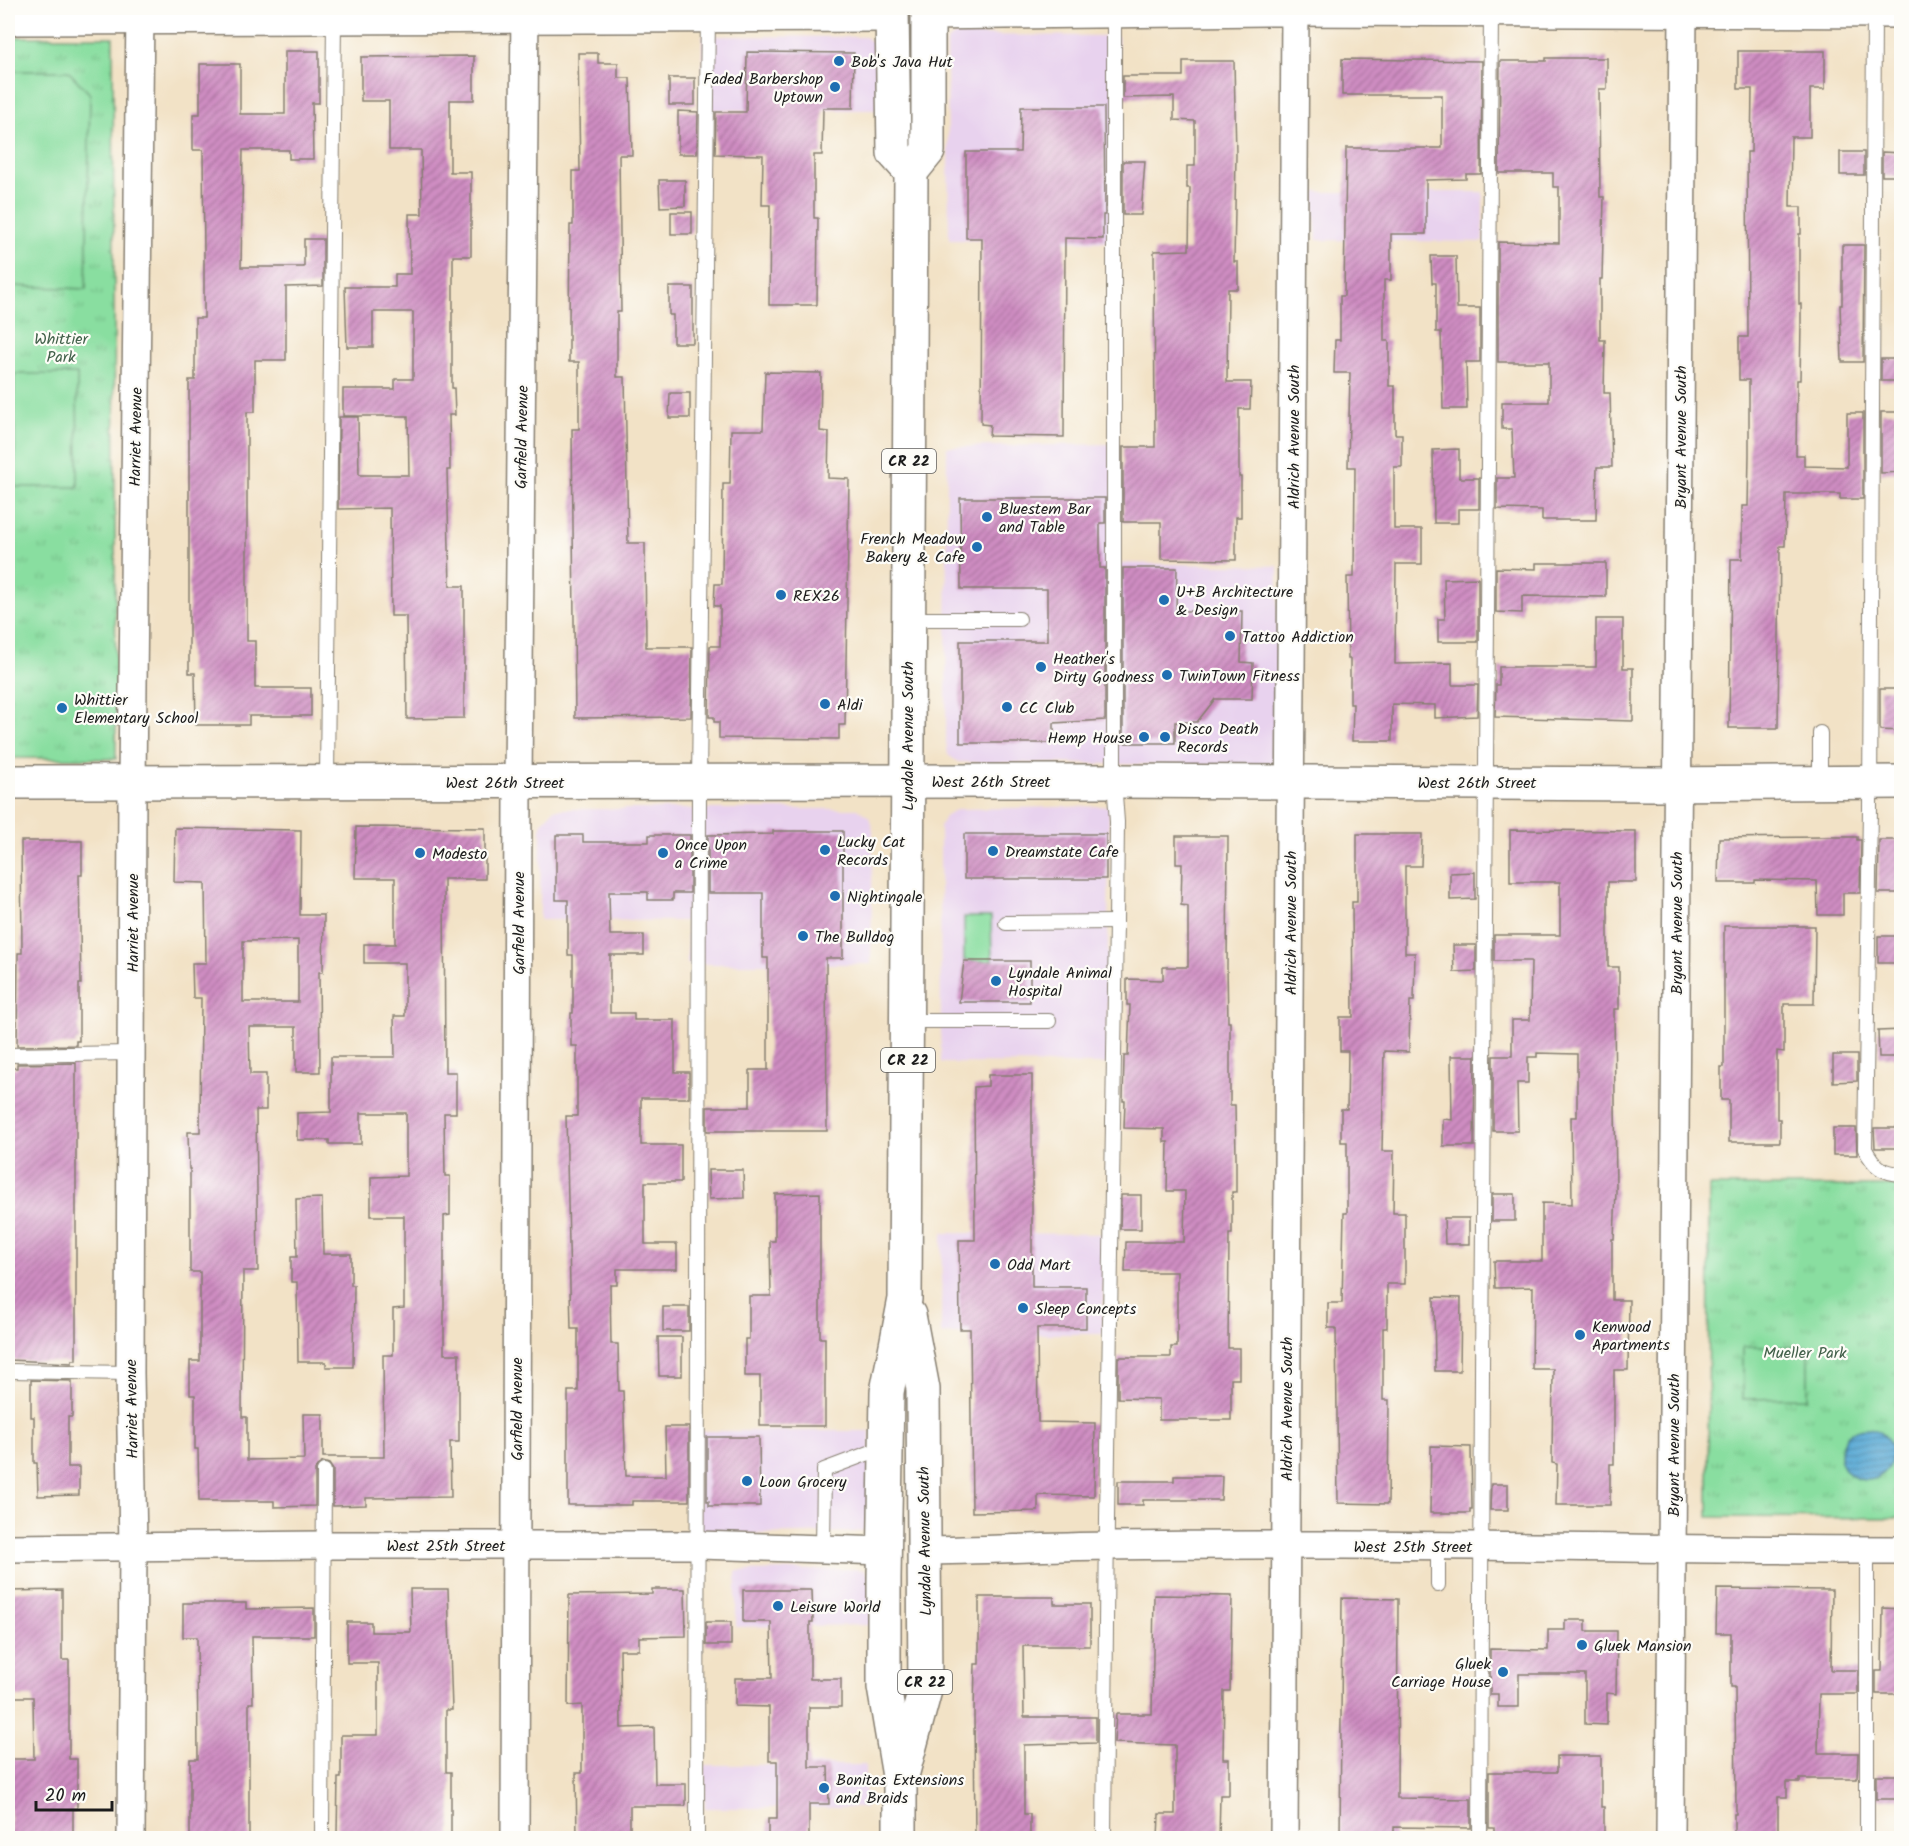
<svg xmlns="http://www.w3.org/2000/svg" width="1909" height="1846" viewBox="0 0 1909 1846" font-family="Kalam,sans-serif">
	<defs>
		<pattern id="grass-tufts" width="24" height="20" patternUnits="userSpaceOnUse" patternTransform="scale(1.5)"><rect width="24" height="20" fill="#89dea0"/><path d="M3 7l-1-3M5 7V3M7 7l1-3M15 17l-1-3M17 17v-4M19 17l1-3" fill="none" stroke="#76be89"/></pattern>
		<pattern id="water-rules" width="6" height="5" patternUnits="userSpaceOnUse" patternTransform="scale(1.5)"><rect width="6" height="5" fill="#5cabd6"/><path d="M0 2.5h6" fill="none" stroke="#4b8aad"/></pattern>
		<pattern id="building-hatch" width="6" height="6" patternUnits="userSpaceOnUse" patternTransform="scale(1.5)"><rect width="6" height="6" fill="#cf8dc2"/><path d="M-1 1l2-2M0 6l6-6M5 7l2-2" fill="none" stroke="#a7729d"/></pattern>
	</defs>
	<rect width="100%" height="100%" fill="#fdfcf7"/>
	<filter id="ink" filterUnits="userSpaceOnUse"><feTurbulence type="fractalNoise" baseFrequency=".0167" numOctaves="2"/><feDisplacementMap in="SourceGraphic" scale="12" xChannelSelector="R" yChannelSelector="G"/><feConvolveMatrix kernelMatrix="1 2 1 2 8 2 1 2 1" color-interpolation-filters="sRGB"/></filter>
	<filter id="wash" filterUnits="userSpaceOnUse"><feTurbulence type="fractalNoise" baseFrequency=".008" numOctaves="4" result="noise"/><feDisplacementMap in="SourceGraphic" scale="24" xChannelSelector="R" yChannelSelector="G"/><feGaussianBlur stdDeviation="1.35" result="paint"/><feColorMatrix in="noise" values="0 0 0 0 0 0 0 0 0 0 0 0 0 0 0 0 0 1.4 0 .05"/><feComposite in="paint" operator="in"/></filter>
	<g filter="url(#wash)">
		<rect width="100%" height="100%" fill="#f2e2c6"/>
		<g fill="#e8d2ee">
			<path d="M955,35L1118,36L1116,242L949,240L947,41Z"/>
			<path d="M702,36L865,37L878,46V110H703Z"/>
			<path d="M1313,192H1483V242L1317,240Z"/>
			<path d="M1118,444L1116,563L1278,566L1276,755L1272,764L1260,766L958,762L948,755L946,742L947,447Z"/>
			<path d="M1109,806L1107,1064L941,1063L940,826L946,815L958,809Z"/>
			<path d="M554,809H858L869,817L873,830L871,964H687V921L540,920L541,824Z"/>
			<path d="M942,1233L1103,1234V1334H941Z"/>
			<path d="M699,1431H870L869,1524L864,1530L855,1532L699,1535Z"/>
			<path d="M855,1569L864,1570L870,1578V1625L736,1627V1571Z"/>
			<rect x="705" y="1765" width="160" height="43"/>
		</g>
		<g fill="url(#grass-tufts)" stroke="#527d5e" stroke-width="1.5">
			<path d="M8,37H113L116,759L8,758Z"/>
			<path d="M1709,1186H1901V1518L1708,1517Z"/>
		</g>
		<g fill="#89dea0" stroke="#527d5e" stroke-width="1.5">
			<path d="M8,71H68L90,94L86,289L12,286L8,284Z"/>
			<path d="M14,374H77L78,487H15Z"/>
			<path d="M964,917H991L992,961H964Z"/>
			<path d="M1743,1347H1808V1398L1743,1399Z"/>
		</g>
		<circle fill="url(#water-rules)" stroke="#3c6479" stroke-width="1.5" cx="1866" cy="1454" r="26"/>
		<g id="blocks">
			<g fill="url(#building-hatch)" fill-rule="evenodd">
				<path d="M285,51H319V103H312L313,159H289V150H243L241,267H304V239H323V286L286,287V360H255V412H247V641H255V688H311V716H249V725H196L195,673H189V380H195V318H204V255L203,150H193V114H200V64H240V114H285Z"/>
				<path d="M1738,51H1825V89H1810V137H1791L1790,207H1801V234H1799V304H1801V324L1800,380H1797L1796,455H1804V466L1847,467V413H1863V499H1840V494H1786L1785,546H1780L1778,728H1729L1731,559H1742V506H1748L1749,454V380H1739V337H1748L1747,152H1751L1752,89H1738Z"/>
				<path d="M747,52L854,53L853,108H823L822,155H814V218H818L817,305H769L770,205H762L763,155L715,154L716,112H746Z"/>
				<path d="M578,53H598V63H618V78H630L632,155H619L621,312H617V377H625L628,543H645L646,647H692L691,717L575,718L572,429H579V362H569V325L570,225H573V171H580Z"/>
				<path d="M474,56V100H450V172H471V256H453V312H452V388H454L455,415H449L450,470H447L450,586H464V718L407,719L406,616H391L390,508L338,509L339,417H358L359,475H409L408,416H343V389H395V379H413V312H373V347H347L345,287H395V274H410L409,214H422L421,150H389V101H361V57Z"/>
				<path d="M1546,58H1607V89H1599L1600,197H1604L1602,279H1600V340H1605L1604,393H1610L1612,467H1597L1596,520H1542V510L1497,509V478H1514L1512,429H1502V402H1549V362H1498V242L1559,243V187H1553V173H1499L1500,61H1546Z"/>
				<path d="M1342,59L1482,61L1481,174H1466V179L1426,180V234H1391V280H1384V341H1389V386H1395V434H1402V467H1394V529H1422V564H1396L1395,664L1452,663V685H1478L1477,716L1435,718V705L1392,704V741H1352L1353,704H1350V659H1348L1347,577H1354L1355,467H1348L1350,373H1334L1335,340H1340V296H1344L1346,148H1442V95H1342Z"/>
				<path d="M1183,61H1234L1236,155L1234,262H1238V289H1228L1227,382H1251L1250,409H1239V477H1241V517H1236V560L1161,559V522H1123V447H1155L1154,251L1189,250L1190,188H1187V166H1195V121L1174,120V97L1123,98V76H1183Z"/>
				<rect x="669" y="78" width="26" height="27"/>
				<path d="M1021,107H1104L1105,215H1103V239L1065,238L1064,437L989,436L990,425L981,424L982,238H966V152H1020Z"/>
				<path d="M678,111L698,112L697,154H678Z"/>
				<rect x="1840" y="152" width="24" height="23"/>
				<path d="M1882,152L1902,153V176H1882Z"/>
				<path d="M1123,161H1145L1141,215H1123Z"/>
				<path d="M659,180H685V206L660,207Z"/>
				<rect x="671" y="212" width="21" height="22"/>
				<path d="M1842,245H1864L1863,362H1842L1840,305H1842Z"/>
				<path d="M1431,256H1456L1457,308H1480V362H1466L1467,409H1443L1441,332H1436V283H1432Z"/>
				<path d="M669,287H693V343H673V315H669Z"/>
				<rect x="1881" y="359" width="21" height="22"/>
				<path d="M765,372L821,373L820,431L829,432L828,478L849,479L845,725H839V739L719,738V722H714V717H709L710,646H720V606H714L715,584H722L723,484H730L731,430H763Z"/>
				<path d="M670,393H690V418H669Z"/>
				<path d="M1881,412H1897L1896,446H1902V472L1881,473Z"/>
				<path d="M1459,449V478H1479V509H1458V523H1434L1433,450Z"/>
				<path d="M960,498H1105V523H1100V568H1105V720L1054,723V743H960V641H1047V589H961Z"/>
				<path d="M1536,563H1606V597L1522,596V613L1496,612V568L1536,569Z"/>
				<path d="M1123,568H1177L1176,611H1242L1241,662L1253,663L1252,699H1215L1197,722H1175V743H1123Z"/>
				<path d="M1478,578V642H1438V619H1445L1444,579Z"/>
				<path d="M1596,619H1623V668H1633V721L1495,717L1496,685H1499V667H1596Z"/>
				<path d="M1880,689H1902V731L1880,730Z"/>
				<path d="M356,827L485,828V879H444L445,1072H456V1113H444L445,1176H450V1215L444,1216V1354H459V1442H450L451,1497L366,1498V1505L333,1506V1470L329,1464L323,1462L317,1466L315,1470V1506L274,1507V1501H199L198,1449H195V1395H190V1361H200V1272H190V1169H189L188,1132H200L201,998H193L192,963H206L205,883L174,882L175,828L301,830L300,915H324L323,972H319L320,1072H296V1027H249L250,1074H266V1110H256L258,1271H243L242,1417H247V1460L304,1459L303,1414H323V1457H384L383,1355H393V1309L404,1308V1216H371V1177L406,1176V1113H361V1144H329V1140H297V1113L331,1112V1057H395L394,1016H405V963H364V944H395V878H355ZM298,940V1002H243V941Z"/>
				<path d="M1510,830L1636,831V882H1608V967H1619V1009H1614L1616,1191L1614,1239H1612V1300H1629L1628,1370H1614V1464H1610V1505H1556L1557,1464L1552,1463L1553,1369H1532L1533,1287L1495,1288L1494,1261H1542V1203L1572,1204L1571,1117H1577V1054L1537,1053V1057H1528V1083H1517L1518,1131H1493V1056H1512V1020H1530L1531,961H1494V935H1560V882H1510Z"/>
				<path d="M773,831H843V958H826L827,1131H707V1107H750V1070H768V958H763V893H708V835L773,834Z"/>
				<rect x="964" y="834" width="142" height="45"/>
				<path d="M1357,834H1422L1421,866H1405V953H1415L1414,1001H1410L1409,1052L1384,1051L1382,1151H1394L1393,1213H1405V1284H1387V1328H1383V1400H1389L1388,1504L1338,1503L1336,1328H1328V1303H1342L1344,1213H1347V1142H1341V1109H1347L1348,1051H1340V1017H1353L1352,902H1357Z"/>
				<path d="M556,835H583V842H649V835H690V893H673V900H648V892H609L610,935H644V955H610V1013H634V1020H675V1072H689V1098H641V1145H681V1182H645V1244H677V1269H617V1285H610L611,1344H618L619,1391H623L626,1476H666L665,1427H689V1501H632V1505H568V1391H578V1329H571L566,1116H577V1046H571V1013H573V955H568V900H556Z"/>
				<path d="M1176,836H1228L1227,967L1228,1022H1230V1105H1235L1236,1157V1192H1232V1234H1229L1228,1348H1239V1379H1231V1420H1159V1399L1118,1398V1357H1171V1347H1177V1272H1125L1126,1242H1184L1185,1191H1167L1168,1142H1164V1129L1124,1128L1125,1101H1123L1124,1056H1128L1130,1005H1127V979L1163,980V967H1188V906L1181,905L1182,864H1176Z"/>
				<path d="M1825,837H1857V840H1861L1860,893H1843V915H1818L1817,881L1755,880V883H1718L1719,838Z"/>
				<path d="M1879,840H1902V893H1878Z"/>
				<path d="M21,841H82V875H79L81,984H79V1041H76V1045L17,1046L18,953H22Z"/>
				<path d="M1475,872V899L1450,900V873Z"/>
				<path d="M1724,926H1815L1814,1004H1784V1052L1777,1051V1119H1780V1142H1729V1100H1721V1067H1724Z"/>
				<rect x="1878" y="936" width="24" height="27"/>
				<path d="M1453,945H1476V971L1454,972Z"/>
				<path d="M964,961H1030V1002H959Z"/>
				<path d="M1902,1030V1057H1879L1878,1031Z"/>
				<path d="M1833,1055H1857V1081L1833,1082Z"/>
				<path d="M1451,1056H1475L1474,1146H1443V1119L1452,1120Z"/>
				<path d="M76,1063V1360H72V1363L9,1360V1068H17V1064Z"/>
				<path d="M988,1075H1032V1287H1086V1328H1037L1038,1422L1095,1423L1094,1496L1038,1495V1511L972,1512L970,1329H960L959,1240H975L974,1087L988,1086Z"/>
				<path d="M1833,1128H1856L1857,1155H1833Z"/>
				<path d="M1874,1128H1902V1148H1875Z"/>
				<path d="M708,1170H743L744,1198L709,1199Z"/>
				<path d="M820,1193V1338H825V1426H760V1376H745V1339H749V1296H771L770,1241H775V1194Z"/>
				<rect x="1492" y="1194" width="23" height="27"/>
				<path d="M1121,1195H1141V1229H1120Z"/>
				<path d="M322,1198L323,1254H351V1285H354L353,1367H326V1362H298L297,1282H291V1257H297L296,1199Z"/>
				<path d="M1444,1218H1469V1244H1445Z"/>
				<path d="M1434,1297L1461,1298L1460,1371H1435Z"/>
				<rect x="663" y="1307" width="26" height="24"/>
				<path d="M658,1337H682V1376H659Z"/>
				<path d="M31,1380L72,1381V1417H68V1467H79V1495L38,1496L37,1463H34V1417H31Z"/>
				<path d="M707,1437H759L760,1506H709V1501H707Z"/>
				<path d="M1431,1446L1471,1447L1472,1509H1470V1513H1430Z"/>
				<path d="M1174,1476H1222L1221,1500H1143V1505H1118V1481H1174Z"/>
				<path d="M1491,1484H1508V1510H1490Z"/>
				<path d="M410,1589H448L452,1710H446V1772H451V1839H396V1837L337,1833L338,1778H341V1735H378V1663H347V1622H371V1632H411Z"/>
				<path d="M652,1589H685L686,1636L639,1637V1650H620L621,1728L654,1727L655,1784H686V1804L685,1806H630V1839H577L576,1773H582V1705L568,1706L569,1595L652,1594Z"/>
				<path d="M1717,1589L1832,1590L1831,1670H1858V1694H1819L1818,1753H1858L1857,1779H1800V1782H1787V1797H1778V1839H1734V1814H1736L1735,1687H1731V1633H1716Z"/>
				<path d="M62,1590V1660H69V1759H77V1809H73V1839H10V1809H8V1759H34L33,1697H13V1643H8V1591Z"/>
				<path d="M743,1590H812L813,1622H810V1679H841V1707H809V1767H828L829,1804H809V1839H768V1819H777V1761H769V1707L735,1706V1678H772L771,1622H743Z"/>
				<path d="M1154,1595L1232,1596L1230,1691H1224L1223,1759H1229V1795H1220L1219,1839H1158L1159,1814H1175V1745L1114,1743L1116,1714H1152Z"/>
				<path d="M979,1597H1054V1604H1090V1646H1023L1024,1717H1096V1743L1024,1745V1814H1030V1839H975L974,1712L975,1664H979Z"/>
				<path d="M1342,1598L1398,1599L1397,1798L1471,1799V1828L1394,1827V1839H1340Z"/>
				<path d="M183,1603H246V1609L314,1608V1636H252L253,1703H249V1839H190V1759H198L197,1637H183Z"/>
				<path d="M1883,1608L1902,1609V1694H1876V1671H1882Z"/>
				<path d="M1565,1620H1586V1631H1617L1616,1694L1607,1693V1725L1585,1724V1674H1519V1707H1498V1694H1490V1649L1548,1650V1630H1565Z"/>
				<rect x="706" y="1622" width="25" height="23"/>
				<path d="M1557,1756H1601V1807H1604V1839H1494V1828H1489V1772H1557Z"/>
				<rect x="1876" y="1775" width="24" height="24"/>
			</g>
		</g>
	</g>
	<g filter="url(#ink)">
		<use href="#blocks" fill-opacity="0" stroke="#877f71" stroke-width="1.5"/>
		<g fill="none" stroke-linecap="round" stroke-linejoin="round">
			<defs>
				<g id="lane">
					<path d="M1874,9L1870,808L1865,1149C1874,1166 1882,1173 1902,1174"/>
					<path d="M907,619H1019"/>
					<path d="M1820,733V783"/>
					<path d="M327,782L334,16"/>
					<path d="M1006,923L1116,922"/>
					<path d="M908,1021H1049"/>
					<path d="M8,1055L131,1053"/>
					<path d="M8,1371L130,1373"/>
					<path d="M823,1550L824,1470L885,1447"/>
					<path d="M1867,1550V1838"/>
					<path d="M1438,1585V1546"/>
					<path d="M322,1838L324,1471"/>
					<path d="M697,1838L699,781L708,14"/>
					<path d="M1104,1838L1107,1519L1116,922L1117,822L1114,781V11"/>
					<path d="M1480,1838L1482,1372L1491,8"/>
				</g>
				<g id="street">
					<path d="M928,16L1269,12L1902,14"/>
					<path d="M8,21L893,18"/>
					<path d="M8,1548L324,1545H699L885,1551"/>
					<path d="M924,1551C985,1550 1045,1547 1106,1546C1371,1542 1636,1550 1902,1550"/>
					<path d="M131,1838L133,1547L130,1373L132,783L140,8"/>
					<path d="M515,1838L518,781L525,8"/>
					<path d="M1284,1838L1295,8"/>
					<path d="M1670,1838L1683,8"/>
				</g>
				<path id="secondary" d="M8,782L1114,781L1655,784L1902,782"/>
				<g id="primary">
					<path d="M892,8L894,153L911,172"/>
					<path d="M903,1772L925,1690L923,1389L909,1315"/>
					<path d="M900,1838V1782L884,1687V1578L887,1392L905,1299L911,172L928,151V8"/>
				</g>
			</defs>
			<use href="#lane" stroke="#877f71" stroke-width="16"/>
			<use href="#street" stroke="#877f71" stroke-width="30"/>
			<use href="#secondary" stroke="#877f71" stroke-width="36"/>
			<use href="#primary" stroke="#877f71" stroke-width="36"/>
			<use href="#lane" stroke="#fff" stroke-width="14"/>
			<use href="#street" stroke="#fff" stroke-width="27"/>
			<use href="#secondary" stroke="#fff" stroke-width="33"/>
			<use href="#primary" stroke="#fff" stroke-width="33"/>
		</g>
	</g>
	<g fill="#1f6fb2" stroke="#fdfcf7" stroke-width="2">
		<circle cx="839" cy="61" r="6"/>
		<circle cx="835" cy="87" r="6"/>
		<circle cx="987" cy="517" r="6"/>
		<circle cx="977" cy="547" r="6"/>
		<circle cx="781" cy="595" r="6"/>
		<circle cx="1164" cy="600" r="6"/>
		<circle cx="1230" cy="636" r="6"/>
		<circle cx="1041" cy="667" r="6"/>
		<circle cx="1167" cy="675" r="6"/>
		<circle cx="825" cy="704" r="6"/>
		<circle cx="1007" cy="707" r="6"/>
		<circle cx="62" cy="708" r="6"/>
		<circle cx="1144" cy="737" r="6"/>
		<circle cx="1165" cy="737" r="6"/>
		<circle cx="825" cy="850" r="6"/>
		<circle cx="993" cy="851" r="6"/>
		<circle cx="420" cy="853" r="6"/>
		<circle cx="663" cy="853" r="6"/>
		<circle cx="835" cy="896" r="6"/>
		<circle cx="803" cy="936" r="6"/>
		<circle cx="996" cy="981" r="6"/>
		<circle cx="995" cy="1264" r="6"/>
		<circle cx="1023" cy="1308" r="6"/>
		<circle cx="1580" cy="1335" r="6"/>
		<circle cx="747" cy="1481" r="6"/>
		<circle cx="778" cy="1606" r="6"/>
		<circle cx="1582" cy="1645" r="6"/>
		<circle cx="1503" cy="1672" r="6"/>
		<circle cx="824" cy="1788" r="6"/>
	</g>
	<g text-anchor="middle" stroke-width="4.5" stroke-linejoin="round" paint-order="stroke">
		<g fill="#fdfcf7" stroke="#605f5e" stroke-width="1.5">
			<rect x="882" y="449" width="54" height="24" rx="4.5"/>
			<rect x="881" y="1048" width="54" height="24" rx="4.5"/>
			<rect x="898" y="1670" width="54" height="24" rx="4.5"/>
		</g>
		<g font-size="15" font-weight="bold" fill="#1c1c1c">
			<text x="909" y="466">CR 22</text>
			<text x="908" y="1065">CR 22</text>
			<text x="925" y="1687">CR 22</text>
		</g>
		<g font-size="16" fill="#1c1c1c" stroke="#fdfcf7" text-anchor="start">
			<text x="851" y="67">Bob's Java Hut</text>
			<text x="823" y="84" text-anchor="end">Faded Barbershop<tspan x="823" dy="18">Uptown</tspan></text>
			<text x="999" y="514">Bluestem Bar<tspan x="999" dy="18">and Table</tspan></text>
			<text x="965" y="544" text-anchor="end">French Meadow<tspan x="965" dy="18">Bakery &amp; Cafe</tspan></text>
			<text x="1176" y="597">U+B Architecture<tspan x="1176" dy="18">&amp; Design</tspan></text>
			<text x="793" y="601">REX26</text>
			<text x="1242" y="642">Tattoo Addiction</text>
			<text x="1053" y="664">Heather's<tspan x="1053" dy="18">Dirty Goodness</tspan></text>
			<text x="1179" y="681">TwinTown Fitness</text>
			<text x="74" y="705">Whittier<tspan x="74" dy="18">Elementary School</tspan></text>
			<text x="837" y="710">Aldi</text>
			<text x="1019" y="713">CC Club</text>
			<text x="1177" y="734">Disco Death<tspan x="1177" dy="18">Records</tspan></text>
			<text x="1132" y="743" text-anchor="end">Hemp House</text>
			<text x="837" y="847">Lucky Cat<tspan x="837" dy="18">Records</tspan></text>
			<text x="675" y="850">Once Upon<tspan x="675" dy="18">a Crime</tspan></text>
			<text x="1005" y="857">Dreamstate Cafe</text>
			<text x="432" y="859">Modesto</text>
			<text x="847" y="902">Nightingale</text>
			<text x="815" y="942">The Bulldog</text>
			<text x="1008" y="978">Lyndale Animal<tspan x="1008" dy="18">Hospital</tspan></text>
			<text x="1007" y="1270">Odd Mart</text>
			<text x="1035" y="1314">Sleep Concepts</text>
			<text x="1592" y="1332">Kenwood<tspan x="1592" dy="18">Apartments</tspan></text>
			<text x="759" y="1487">Loon Grocery</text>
			<text x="790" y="1612">Leisure World</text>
			<text x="1594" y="1651">Gluek Mansion</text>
			<text x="1491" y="1669" text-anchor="end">Gluek<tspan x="1491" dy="18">Carriage House</tspan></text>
			<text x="836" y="1785">Bonitas Extensions<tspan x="836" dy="18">and Braids</tspan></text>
		</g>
		<g font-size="16" fill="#42604a" stroke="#fdfcf7">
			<text x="61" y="344">Whittier<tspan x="61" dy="18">Park</tspan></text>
			<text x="1805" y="1358">Mueller Park</text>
		</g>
		<g font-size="16" fill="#1c1c1c" stroke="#fdfcf7">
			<text transform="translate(135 437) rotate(-89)" y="6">Harriet Avenue</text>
			<text transform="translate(521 437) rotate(-89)" y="6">Garfield Avenue</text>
			<text transform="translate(1293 437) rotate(-90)" y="6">Aldrich Avenue South</text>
			<text transform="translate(1680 437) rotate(-90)" y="6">Bryant Avenue South</text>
			<text transform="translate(907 736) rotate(-90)" y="6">Lyndale Avenue South</text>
			<text x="991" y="787">West 26th Street</text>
			<text x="505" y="788">West 26th Street</text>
			<text x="1477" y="788">West 26th Street</text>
			<text transform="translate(132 923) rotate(-90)" y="6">Harriet Avenue</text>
			<text transform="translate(518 923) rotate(-90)" y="6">Garfield Avenue</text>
			<text transform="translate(1290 923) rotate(-90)" y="6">Aldrich Avenue South</text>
			<text transform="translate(1676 923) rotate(-90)" y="6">Bryant Avenue South</text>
			<text transform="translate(131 1409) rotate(-91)" y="6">Harriet Avenue</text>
			<text transform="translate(516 1409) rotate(-90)" y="6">Garfield Avenue</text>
			<text transform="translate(1286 1409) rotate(-90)" y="6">Aldrich Avenue South</text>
			<text transform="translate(1673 1445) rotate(-90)" y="6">Bryant Avenue South</text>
			<text transform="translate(924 1541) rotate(-91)" y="6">Lyndale Avenue South</text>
			<text x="446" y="1551">West 25th Street</text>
			<text x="1413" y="1552">West 25th Street</text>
		</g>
	</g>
	<rect width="1909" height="1846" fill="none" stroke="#fdfcf7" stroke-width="30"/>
	<path d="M36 1801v9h76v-9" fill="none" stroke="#1c1c1c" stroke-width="3"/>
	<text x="45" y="1801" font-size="18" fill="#1c1c1c" stroke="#fdfcf7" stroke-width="4.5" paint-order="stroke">20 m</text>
</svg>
